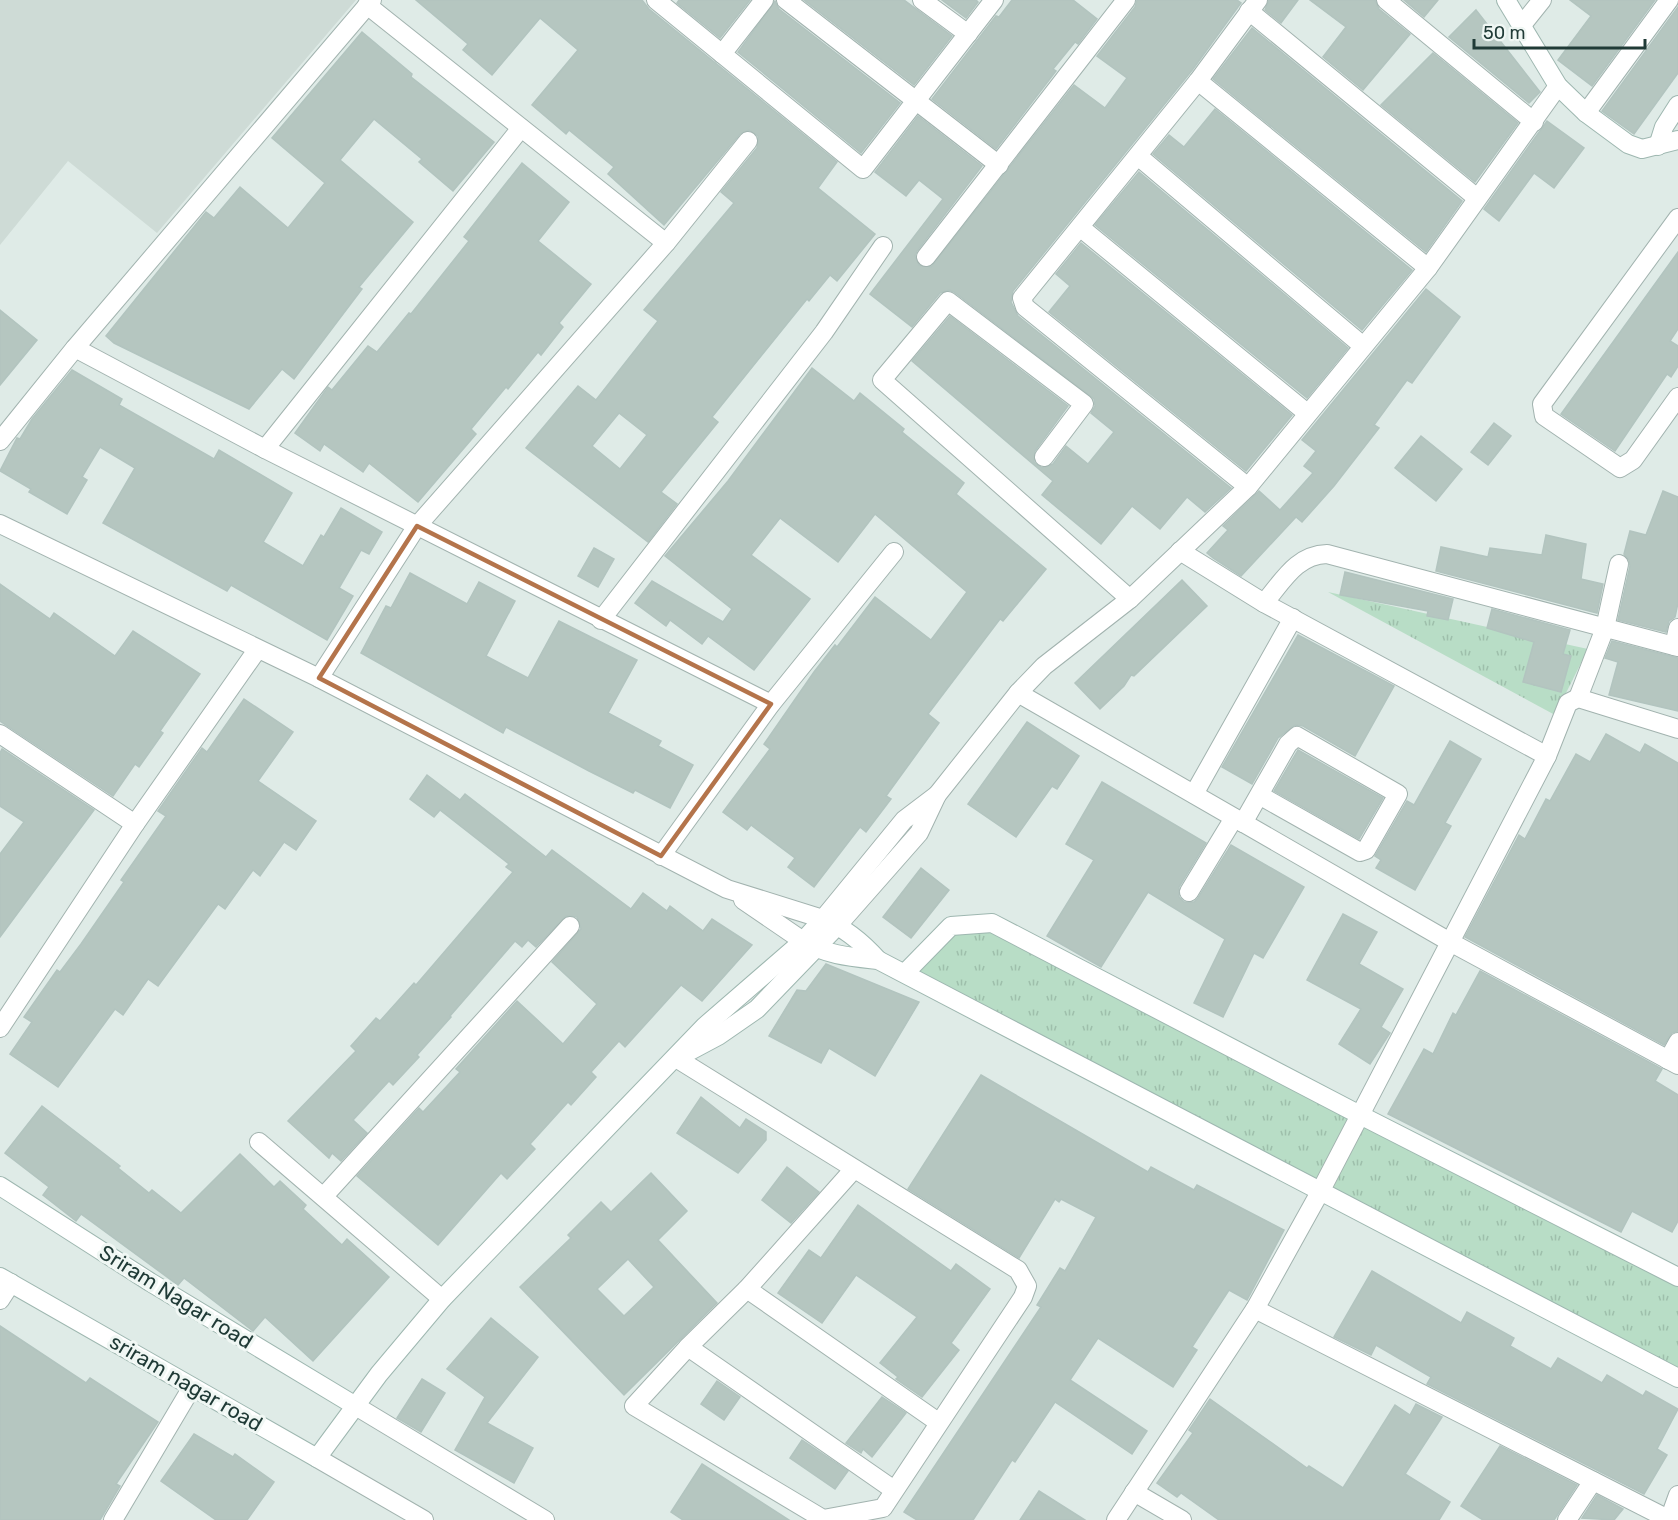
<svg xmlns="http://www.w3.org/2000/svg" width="1678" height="1520" viewBox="0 0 1678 1520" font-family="Rubik,sans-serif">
	<defs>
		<pattern id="park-tufts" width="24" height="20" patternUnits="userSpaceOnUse" patternTransform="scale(1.5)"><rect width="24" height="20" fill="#b8ddc6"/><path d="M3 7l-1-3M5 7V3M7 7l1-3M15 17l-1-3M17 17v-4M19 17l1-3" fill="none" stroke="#9ebfab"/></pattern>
	</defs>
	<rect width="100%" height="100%" fill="#dfebe7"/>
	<path fill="#cedbd6" d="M0,0H356L157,233L68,161L0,245Z"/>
	<g fill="url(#park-tufts)">
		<path d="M1328,592L1588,649L1555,715Z"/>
		<path d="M992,923L1678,1277V1378L905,973L951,926Z"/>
	</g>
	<g fill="#b5c6c0" stroke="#b2c4bf" stroke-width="1.5" fill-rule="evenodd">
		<path d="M416,0H642L649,9L837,162L818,188L875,234L837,281L830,275L809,301L807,299L712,417L718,422L661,492L677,504L648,542L526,448L578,386L596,400L658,321L644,310L734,203L721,192L757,148L758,136L749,130L740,134L664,225L608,174L614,167L569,130L566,134L532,105L578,50L540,18L492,75L463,50L468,44ZM619,413L647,435L620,469L592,446Z"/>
		<path d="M679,0H750L720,38L677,3Z"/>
		<path d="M804,0H904L952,36L914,85Z"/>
		<path d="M942,0H976L978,2L966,18Z"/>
		<path d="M1012,0H1073L1097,19L1078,44L1075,42L1053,69L1056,71L996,149L932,99L996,16L999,17Z"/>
		<path d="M1137,0H1237L1241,3L1193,69L1013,291L1011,302L1018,316L1231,488L1205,512L1187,497L1160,529L1132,506L1101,544L1042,495L1053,481L912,361L950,316L1068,406L1035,451L1034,462L1042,468L1053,464L1066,446L1088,464L1114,432L1091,413L1095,406L1094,399L954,292L949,290L940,293L912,327L870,294L943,199L919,180L906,196L875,172L918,116L982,166L917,251L915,256L919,265L931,267L1074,85L1105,108L1127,78L1097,56L1135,7Z"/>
		<path d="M1269,0H1298L1281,23L1265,10Z"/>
		<path d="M1310,0H1375L1379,9L1410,34L1363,90L1323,57L1346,27Z"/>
		<path d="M1404,0H1438L1424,17Z"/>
		<path d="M1570,0H1655L1592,86L1558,60L1591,16Z"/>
		<path d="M775,1L779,9L900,103L861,153L738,52Z"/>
		<path d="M1678,7V73L1634,134L1602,111Z"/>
		<path d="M1476,10L1540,92L1529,103L1449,37Z"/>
		<path d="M1252,28L1462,201L1426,252L1213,79Z"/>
		<path d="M362,32L412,74L411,77L494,142L453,191L419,162L422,159L374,119L340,160L413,222L359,287L362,289L294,379L282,369L249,409L114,343L106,336L206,212L214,218L240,187L288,228L325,183L272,138Z"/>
		<path d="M1433,53L1518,123L1475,182L1381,105Z"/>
		<path d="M1215,109L1412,270L1362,330L1153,154L1169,135L1184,147Z"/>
		<path d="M1547,121L1584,148L1554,188L1534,173L1499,221L1484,209Z"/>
		<path d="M522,163L569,202L538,241L591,284L559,323L563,327L541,355L538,352L508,389L506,387L471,429L476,434L418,502L369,463L363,472L324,444L320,451L295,433L328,387L332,390L368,346L377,352L409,313L411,314L469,241L464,237Z"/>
		<path d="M1139,172L1348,348L1307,398L1095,225Z"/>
		<path d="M1081,243L1292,415L1246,471L1049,312L1070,286L1056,274Z"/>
		<path d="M1678,252V329L1670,341L1678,346V366L1671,377L1667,374L1615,451L1561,414Z"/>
		<path d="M1426,289L1460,317L1412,383L1407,380L1374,425L1379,428L1334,486L1302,522L1296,517L1241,576L1213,558L1207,553L1228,530L1223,526L1259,491L1280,510L1313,473L1304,466L1316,451L1302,440Z"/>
		<path d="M0,310L37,340L0,385Z"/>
		<path d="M812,368L854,401L860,393L904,429L902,432L964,483L956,494L1046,569L1003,621L1000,619L928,714L939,723L886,796L891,799L866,832L860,827L814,887L788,867L795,858L751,825L747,830L723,812L770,749L764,744L814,672L835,645L837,647L875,597L931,640L967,592L875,514L838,562L780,518L751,555L810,599L754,670L708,636L702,644L670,620L666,626L635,603L652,581L723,622L732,609L665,556L728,481Z"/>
		<path d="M72,370L122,399L119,405L214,459L219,450L292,493L263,542L303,566L321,535L324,537L341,508L382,532L369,554L361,550L339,588L353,596L327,640L231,585L227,591L103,523L135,468L100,447L82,477L87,480L67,514L29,492L31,489L0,471L17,438L20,439L32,419Z"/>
		<path d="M1494,423L1511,436L1488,465L1471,452Z"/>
		<path d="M1421,436L1462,469L1436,501L1395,468Z"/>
		<path d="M1663,491L1678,497V603L1675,617L1669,621L1666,632L1618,620L1630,566L1629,560L1624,554L1630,531L1646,535Z"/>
		<path d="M1546,535L1586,544L1581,579L1603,584L1597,613L1436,571L1441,547L1488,557L1490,548L1542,555Z"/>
		<path d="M594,548L614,559L598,587L578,576Z"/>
		<path d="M1345,572L1453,599L1448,620L1427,616L1428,611L1340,595Z"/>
		<path d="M410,573L467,604L479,582L515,601L486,656L528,678L559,621L637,660L608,713L661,741L658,746L693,765L670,808L635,790L633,793L589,771L506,727L503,733L361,653L386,606L391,608Z"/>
		<path d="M1182,580L1207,606L1134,676L1131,675L1124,686L1100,709L1075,683Z"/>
		<path d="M0,584L50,619L54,613L115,656L133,631L200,674L160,731L163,733L139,767L135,764L113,796L0,721Z"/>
		<path d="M1492,609L1570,630L1563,654L1571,656L1561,692L1523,682L1534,642L1487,628Z"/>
		<path d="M1298,635L1394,686L1355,756L1303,726L1295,725L1278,738L1252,784L1222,767Z"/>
		<path d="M1612,641L1678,658V711L1609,695L1618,662L1605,658Z"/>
		<path d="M244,699L293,732L258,781L316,821L296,850L284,842L260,876L253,870L225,909L218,904L158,986L148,979L123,1015L115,1009L58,1087L10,1054L32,1022L24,1017L57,970L60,972L81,944L124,882L121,880L166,816L158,811L202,748L207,752Z"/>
		<path d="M1027,722L1079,756L1057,789L1052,786L1016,837L968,804Z"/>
		<path d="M1606,734L1640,753L1645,744L1678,763V1031L1672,1033L1664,1045L1465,937L1519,835L1525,839L1546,799L1550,801L1576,754L1590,762Z"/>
		<path d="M1450,741L1481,759L1445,823L1451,826L1415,890L1376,868L1381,860L1375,856L1407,801L1414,805Z"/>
		<path d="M2,749L94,810L0,937V854L24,822L0,806V753Z"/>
		<path d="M1298,750L1383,798L1359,839L1274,791Z"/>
		<path d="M427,775L460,800L465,794L546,857L552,850L631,909L643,893L667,911L670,906L703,931L712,919L752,945L702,1001L681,985L625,1047L619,1041L591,1072L596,1077L571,1105L568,1102L530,1144L535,1149L507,1179L501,1173L438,1245L357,1176L419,1108L423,1112L460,1072L456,1069L517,1001L563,1044L597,1004L552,962L581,929L577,917L566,916L536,947L528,940L522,947L515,941L450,1016L451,1017L417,1055L419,1057L393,1085L389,1081L353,1120L367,1133L341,1161L332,1153L329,1158L288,1121L356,1051L351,1046L376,1018L380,1021L414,983L416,985L513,872L506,867L509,864L440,810L434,817L410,799Z"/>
		<path d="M1102,782L1206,843L1179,887V897L1184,902H1194L1198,898L1231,845L1304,887L1263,958L1254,953L1223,1017L1194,1003L1225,939L1148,892L1101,967L1047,936L1094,860L1066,844Z"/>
		<path d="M921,868L949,890L911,938L883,917Z"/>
		<path d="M1343,914L1377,932L1359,964L1403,989L1381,1027L1390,1033L1370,1064L1339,1044L1361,1009L1307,980Z"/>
		<path d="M826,964L919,1002L875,1076L829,1048L821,1063L769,1036L797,990L806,991Z"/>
		<path d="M1480,971L1662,1069L1655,1081L1678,1095V1221L1672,1232L1632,1211L1621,1232L1388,1114L1424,1049L1433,1054L1453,1013L1456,1015Z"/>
		<path d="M981,1075L1148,1172L1151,1167L1194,1190L1197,1185L1284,1230L1247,1300L1229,1290L1192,1347L1197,1350L1173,1387L1098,1338L1070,1380L1147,1431L1132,1454L1055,1402L1015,1462L1012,1460L973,1520H917L904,1512L1041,1307L1037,1305L1060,1268L1065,1271L1096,1217L1061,1199L1059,1202L1055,1199L1019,1258L908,1189Z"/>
		<path d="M701,1097L740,1128L746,1119L766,1132V1140L738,1173L677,1133Z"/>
		<path d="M42,1106L120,1166L118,1168L149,1193L152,1190L181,1213L240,1154L274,1187L280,1181L306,1205L303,1209L342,1245L347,1239L389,1277L313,1361L265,1317L253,1331L184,1278L178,1285L81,1214L76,1221L43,1195L49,1187L5,1153Z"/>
		<path d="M787,1167L819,1192L791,1223L762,1200Z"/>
		<path d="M651,1173L687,1211L658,1240L717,1303L624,1395L520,1287L571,1238L568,1235L601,1202L611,1212ZM628,1259L654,1287L624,1316L597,1289Z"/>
		<path d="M858,1205L951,1271L956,1264L990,1289L951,1343L959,1350L922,1397L896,1379L898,1377L880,1363L917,1317L856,1275L822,1323L778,1293L809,1250L821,1258Z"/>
		<path d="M1372,1271L1461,1323L1467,1312L1514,1338L1510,1346L1551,1369L1558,1358L1602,1383L1607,1375L1643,1396L1646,1391L1678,1409L1657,1449L1667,1455L1644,1494L1427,1384L1431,1377L1376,1345L1371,1355L1334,1337Z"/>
		<path d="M491,1318L538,1357L487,1423L533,1448L514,1483L455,1450L485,1397L447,1369Z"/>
		<path d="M0,1326L86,1383L90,1378L158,1422L116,1484L120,1486L100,1520H0Z"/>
		<path d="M422,1379L445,1393L421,1432L397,1418Z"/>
		<path d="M717,1381L740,1397L724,1420L701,1404Z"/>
		<path d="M882,1397L906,1413L872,1457L863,1449L861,1453L846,1443Z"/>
		<path d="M1210,1399L1307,1468L1309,1466L1343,1488L1395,1405L1410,1415L1416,1404L1442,1417L1405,1474L1450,1502L1439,1520H1219L1181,1493L1177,1497L1157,1483L1193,1433L1189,1430Z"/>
		<path d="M194,1434L233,1457L235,1454L274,1482L247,1520H216L161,1481Z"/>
		<path d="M802,1440L848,1471L835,1489L790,1458Z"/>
		<path d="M1500,1446L1577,1485L1554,1520H1483L1461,1506Z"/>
		<path d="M702,1464L789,1520H683L671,1512Z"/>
		<path d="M1039,1491L1085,1520H1020Z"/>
		<path d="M1597,1495L1623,1509L1614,1520L1582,1518Z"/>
	</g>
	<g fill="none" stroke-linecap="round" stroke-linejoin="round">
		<defs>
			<g id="minor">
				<path d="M656,0L863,169L994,0"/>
				<path d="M786,0L999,165"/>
				<path d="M922,0L968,34"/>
				<path d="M1386,0L1534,122"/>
				<path d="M367,5L666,243"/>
				<path d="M1249,11L1477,198"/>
				<path d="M1522,25L1542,0"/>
				<path d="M722,54L764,0"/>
				<path d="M1198,81L1428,268"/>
				<path d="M1586,113L1669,0"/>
				<path d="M1138,156L1363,346"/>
				<path d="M1678,218L1542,404L1544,416L1620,468L1633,460L1678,397"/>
				<path d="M1081,228L1307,413"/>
				<path d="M926,257L1126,0"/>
				<path d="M75,348L265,449L771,704"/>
				<path d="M0,441L75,348L372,0"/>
				<path d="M265,449L521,128"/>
				<path d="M1044,457L1084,404L948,301L882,380L1130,599"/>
				<path d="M1248,487L1025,307L1022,298L1198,81L1258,0"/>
				<path d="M1180,551L1264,603L1547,756"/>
				<path d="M1264,603C1283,581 1296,555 1327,554L1678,647"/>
				<path d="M601,620L824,332L883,246"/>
				<path d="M1674,646L1678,628"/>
				<path d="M319,678L417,526L666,243L748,141"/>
				<path d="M1018,693L1450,942L1678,1065"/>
				<path d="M1578,698L1605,628L1619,564"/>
				<path d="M0,734L135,824"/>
				<path d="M1194,794L1293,618"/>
				<path d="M1243,823L1288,744L1297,736L1398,794L1366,850L1360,852L1259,795"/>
				<path d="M661,856L771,704L894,552"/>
				<path d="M1189,892L1234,818"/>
				<path d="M0,1028L135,824L257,650"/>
				<path d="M676,1058L1018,1270L1027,1286L1023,1297L883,1508L823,1519L634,1406L688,1347L747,1289L854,1169"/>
				<path d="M1668,1060L1678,1042"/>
				<path d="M259,1142L442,1299"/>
				<path d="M324,1196L570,926"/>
				<path d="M747,1289L938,1422"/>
				<path d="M0,1300L11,1283"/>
				<path d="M1255,1309L1670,1520"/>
				<path d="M688,1347L894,1490"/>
				<path d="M317,1458L424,1520"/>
				<path d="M1134,1492L1182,1520"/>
				<path d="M113,1520L192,1387"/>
				<path d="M1116,1520L1255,1309L1320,1192L1547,756L1568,703L1578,698L1678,729"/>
				<path d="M1567,1520L1593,1481"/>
				<path d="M1669,1520L1678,1495"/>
			</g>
			<g id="tertiary">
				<path d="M0,524L319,678L727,889L823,919L904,820L937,795"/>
				<path d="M743,900L803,941"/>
				<path d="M838,925L919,833L937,795L1018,693L1044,666L1130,599L1248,487L1428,268L1558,86"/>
				<path d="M354,1405L545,1520"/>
			</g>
			<g id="secondary">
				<path d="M1506,0L1558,86L1586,113L1628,144L1642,149L1678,140"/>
				<path d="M1658,146L1664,127L1678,105"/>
				<path d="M803,941C826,955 851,957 878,960L1678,1378"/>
				<path d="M905,973L951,926L992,923L1360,1115L1678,1277"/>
				<path d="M688,1052L718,1036L757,1009L838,925"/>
				<path d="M0,1186L150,1282L354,1405"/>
				<path d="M0,1277L317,1458L379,1374L442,1299L705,1026L803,941L823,919C845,928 862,942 878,960"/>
			</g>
		</defs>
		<use href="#minor" stroke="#a2b3af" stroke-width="20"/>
		<use href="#tertiary" stroke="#a2b3af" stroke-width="20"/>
		<use href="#secondary" stroke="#9eb7b0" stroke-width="20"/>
		<use href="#minor" stroke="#fff" stroke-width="18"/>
		<use href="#tertiary" stroke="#fff" stroke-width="18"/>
		<use href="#secondary" stroke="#fff" stroke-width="18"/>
	</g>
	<path fill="none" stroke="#b4744b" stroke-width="4.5" stroke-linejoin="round" d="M417,526L771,704L661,856L319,678Z"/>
	<g text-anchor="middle" stroke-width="6" stroke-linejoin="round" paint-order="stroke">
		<g font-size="21" fill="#203b37" stroke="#f0f7f4">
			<text transform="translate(176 1297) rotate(32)" y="7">Sriram Nagar road</text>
			<text transform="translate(186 1383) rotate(30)" y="7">sriram nagar road</text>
		</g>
	</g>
	<path d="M1474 39v9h171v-9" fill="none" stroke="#203b37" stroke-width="3"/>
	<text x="1483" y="39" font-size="18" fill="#203b37" stroke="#f0f7f4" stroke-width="4.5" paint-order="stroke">50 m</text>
</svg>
